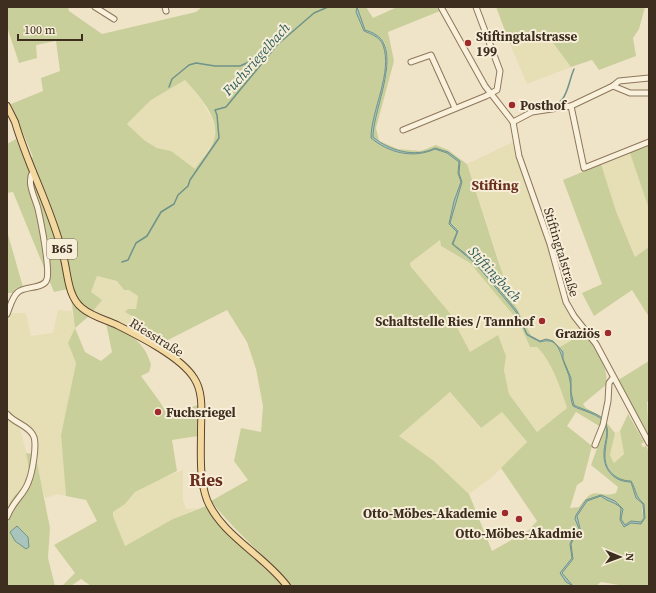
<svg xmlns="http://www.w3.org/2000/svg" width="656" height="593" viewBox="0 0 656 593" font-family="'Source Serif 4',serif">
	<rect width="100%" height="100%" fill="#f0e4c8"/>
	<g fill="#e6deb5">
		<path d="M545,32L571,67L527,84L510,44Z"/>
		<path d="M185,80L202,101L212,119L215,129L214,141L195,170L171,151L158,148L144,140L127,124L151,100Z"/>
		<path d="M513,142L515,152L548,247L564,304L584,333L560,347L540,342L532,336L515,305L504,290L499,261L467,164Z"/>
		<path d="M630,153L649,209V247L636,258L616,211L601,164Z"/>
		<path d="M440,240L441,246L470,263L519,322L530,347L537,346L545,354L562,391L567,408L537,432L509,394L504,370L506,356L498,335L470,352L449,312L411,267L410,263Z"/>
		<path d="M97,276L117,281L124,290H129L138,296L136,309L142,325L160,337L157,351L137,339L89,316L91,292Z"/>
		<path d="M58,310L72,311L75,328L68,343L76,362L61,435L66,496L58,494L45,498L36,466L35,438L20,429L30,466L28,479L24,487L14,498L7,512V318L9,313H26L31,336L53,333Z"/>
		<path d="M450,392L480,428L502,412L527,443L491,478L469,494L434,461L399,436Z"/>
		<path d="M620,431L624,454L614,463L610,455L615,433Z"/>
		<path d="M183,470V501L186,509L198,508L173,519L125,546L113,516V512L125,504L135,492L157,480Z"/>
	</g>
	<g fill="#c9cf9b" fill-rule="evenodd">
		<path d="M7,7H68L69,11L102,34L196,12L202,7H357L356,12L364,31C371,34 380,37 383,45C393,73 371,110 371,138C389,153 413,160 435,149L447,153L459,162L458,173L461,182L454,201L449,224L457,232L452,244L476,264L516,312L527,335L539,342C549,339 553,342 560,347L584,333C596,348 607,363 607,384L583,404L586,408L602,417L615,433L610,455L614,463L624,454L620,431L628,414L644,442L641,444L643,447L646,446L649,451V586H625L601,582L596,586H573L562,573L573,559L571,544L574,538L579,536L581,529L577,516L587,501L601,496C607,502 614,501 621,508L620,520L624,527L631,523H641L645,518L644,504C635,496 637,491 631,482C628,481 624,482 622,481C612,478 604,462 605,452C606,446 608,442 607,436C606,441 604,449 604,454C603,471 615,482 631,482L636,498L643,504L642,511L644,518L641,522L631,521L625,526L621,519L623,509L615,501L601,495L586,500L576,515L575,519L580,531L573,537L570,544L572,558L560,573L571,586H290C266,556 235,532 211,501L248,480L234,461L241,428L261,432L263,406L256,369L247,342L227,310L166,341L142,325L140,320L125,312L128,309H136L138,296L129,290H124L117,281L97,276L91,292L102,300L89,316L75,328L85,352L101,361L112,352L106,323C127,332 145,341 151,365L149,372L141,376L160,402L167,414L198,405V436L172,440L177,471L135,492L125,504L113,512V516L125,546L173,519L206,506L243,548L283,586H91L81,579L71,586H62L75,573L54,545L97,521L86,500L66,496L61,435L76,363L68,343L75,328L72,304L68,289L54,292L13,192L7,193V144L16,139L25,161L33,157L11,104L43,91L41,78L60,71L56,41L36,45L37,58L19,63L7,27ZM185,80C198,95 221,118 214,140C211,150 200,161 195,169L171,151L157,148L144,140L127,124L151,100ZM440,240L441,246L470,263L519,322L530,347H537C551,360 561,389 567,408L537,432L509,394L504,370L506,356L498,335L470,352L449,312L411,267L410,263ZM450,392L481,428L502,412L527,442L501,468L537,521L529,530L492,551L469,494L434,461L399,436ZM576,412L604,429L591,465L618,487L616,493C596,499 596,483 579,507L570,508L577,485L583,481L592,446L567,426Z"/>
		<path d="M359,7H366L373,18L397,7H436L440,11L388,32L394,61L376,128L379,141L398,149L421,151L436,145L448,150L467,164L507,288L504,290L515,305L531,335H527L517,311L477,263L453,244L458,231L450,224L462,182L459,173L460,163L448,152L435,148C415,158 390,151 373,137C373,110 395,72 385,44C382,36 372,33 365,30L357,12Z"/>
		<path d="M496,7H645L639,29L633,38L636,56L599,70L592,60L571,67L545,32L510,44Z"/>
		<path d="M649,145V209L630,153Z"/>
		<path d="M601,164L616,211L635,257L649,247V317L632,290L594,316L582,293L602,284L563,180Z"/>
		<path d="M7,231L23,287L15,289L13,293H7Z"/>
		<path d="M649,361V401L647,402L649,443L615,382Z"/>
		<path d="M26,453L32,454L36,458L50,528L48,558L55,586H7V526L9,518L7,512C13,485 36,492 26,453Z"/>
	</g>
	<g fill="#a9c4bc" stroke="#6f938a">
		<path d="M357,7L365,30C372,32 381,36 384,44C395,67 373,113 373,137C390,151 415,158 435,148L448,152L460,161L459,173L462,182L450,223L458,231L453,244L477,263L517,311L527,334L540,341L546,339L553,341L563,352V359L571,378V392L574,405C583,410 599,413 604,420C611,430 605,444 605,454C604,470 616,481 631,481C637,491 634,495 644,504L645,518L641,524L631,523L624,527L620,520L621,508C614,501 607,502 601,496L587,501L577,516L581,532L579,536L574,538L571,544L573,559L562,573L573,586L566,582L560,573L572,558L570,544L573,537L580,531L575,519L576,515L586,500L601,495L615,501L623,509L621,519L625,525L631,521L641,522L644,518L643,504L636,498L631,482C615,482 604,471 604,455C603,445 610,434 605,424C601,414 582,411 573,406C569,395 572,390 570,381C569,373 565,367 563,360C559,348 556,337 540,342L527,335L516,312L476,264L452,244L457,232L449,224L454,201L461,182L458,173L459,162L447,153L435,149C413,159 389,153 371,138C371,110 393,73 383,45C380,37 371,34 364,31L356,12Z"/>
		<path d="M17,526L28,537L29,547L26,549L15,541L10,532Z"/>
	</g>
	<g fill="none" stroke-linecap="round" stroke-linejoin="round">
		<g stroke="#6f938a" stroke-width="1.5">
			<path d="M169,87L172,79L189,65L196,63L215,66H240L258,58"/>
			<path d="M545,107C568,107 567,85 574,69"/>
			<path d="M122,262L128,260L136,243L147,236L161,212L174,204L178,195L188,186L190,180L219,138L217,115L215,110L226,107L277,45L314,13L328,7"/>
		</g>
		<defs>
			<g id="minor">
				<path d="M95,7L114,19"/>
				<path d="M165,7L166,11"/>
				<path d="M441,7L485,86L513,122L519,156L550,244L566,302L574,316L596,344L649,443"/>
				<path d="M411,62L431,55L455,108"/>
				<path d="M613,86L630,93H649"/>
				<path d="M571,106L584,168L649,142"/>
				<path d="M513,122L532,112L571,106L613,86L619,81L649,78"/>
				<path d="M403,130L486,96L497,90L500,71L476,7"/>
				<path d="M7,314C10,307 12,297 18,292C25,286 45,289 47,279C50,268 41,222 38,209C35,197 26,183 33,171"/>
				<path d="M7,414C14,423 28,425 33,435C38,443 32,474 28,483C23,496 13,501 7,517"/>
				<path d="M595,445L603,425L608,401L609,383L613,378"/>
			</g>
			<path id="major" d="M7,106L15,122C28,167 52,209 63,255C68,272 67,296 82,308C91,316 106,320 117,325C139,336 181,357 194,378C204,393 201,413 201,431C201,452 199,479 207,500C222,536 264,555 287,586"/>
		</defs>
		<use href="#minor" stroke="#8d765c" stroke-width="7"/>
		<use href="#major" stroke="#5b4430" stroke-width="8"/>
		<use href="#minor" stroke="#faf1dc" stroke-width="5"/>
		<use href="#major" stroke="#f3d9a0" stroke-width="6"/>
	</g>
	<g fill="#9e2a2b" stroke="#f7eed8" stroke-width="1.5">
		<circle cx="468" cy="43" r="4"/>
		<circle cx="512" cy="105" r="4"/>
		<circle cx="542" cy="321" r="4"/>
		<circle cx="608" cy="333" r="4"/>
		<circle cx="158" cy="412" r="4"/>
		<circle cx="505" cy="513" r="4"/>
		<circle cx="519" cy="519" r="4"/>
	</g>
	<g text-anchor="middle" stroke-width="4" stroke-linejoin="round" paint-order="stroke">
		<rect fill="#f7eed8" stroke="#756857" stroke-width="1" x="47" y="239" width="30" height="20" rx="3"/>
		<g font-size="12" font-weight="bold" fill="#3d2e20">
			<text x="62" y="253">B65</text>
		</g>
		<g font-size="13" font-weight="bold" fill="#3d2e20" stroke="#f7eed8" text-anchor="start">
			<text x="476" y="41">Stiftingtalstrasse<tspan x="476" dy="15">199</tspan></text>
			<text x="520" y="110">Posthof</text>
			<text x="534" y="326" text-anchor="end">Schaltstelle Ries / Tannhof</text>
			<text x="600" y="338" text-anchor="end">Graziös</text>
			<text x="166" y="417">Fuchsriegel</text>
			<text x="497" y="518" text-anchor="end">Otto-Möbes-Akademie</text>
			<text x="519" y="538" text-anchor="middle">Otto-Möbes-Akadmie</text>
		</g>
		<g font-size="13" fill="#3d2e20" stroke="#f7eed8">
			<text transform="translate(562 252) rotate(73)" y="5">Stiftingtalstraße</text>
			<text transform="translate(157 337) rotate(32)" y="5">Riesstraße</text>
		</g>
		<g font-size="14" font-style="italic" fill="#2f5d5a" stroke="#f7eed8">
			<text transform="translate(256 59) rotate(-48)" y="5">Fuchsriegelbach</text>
			<text transform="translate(495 274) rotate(47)" y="5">Stiftingbach</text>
		</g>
		<g font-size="14" font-weight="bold" fill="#6b2e1e" stroke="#f7eed8">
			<text x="495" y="190">Stifting</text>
		</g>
		<g font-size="17" font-weight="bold" fill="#6b2e1e" stroke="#f7eed8">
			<text x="206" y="486">Ries</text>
		</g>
	</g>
	<rect width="656" height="593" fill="none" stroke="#3d2e20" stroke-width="16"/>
	<g transform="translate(620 557) rotate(91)" stroke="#f7eed8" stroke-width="3" paint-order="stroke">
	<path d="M0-3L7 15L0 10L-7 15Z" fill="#3d2e20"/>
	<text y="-6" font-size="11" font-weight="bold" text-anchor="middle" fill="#3d2e20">N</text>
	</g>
	<path d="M18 34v6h64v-6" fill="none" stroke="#3d2e20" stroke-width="2"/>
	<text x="24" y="34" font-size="12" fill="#3d2e20" stroke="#f7eed8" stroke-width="3" paint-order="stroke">100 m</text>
</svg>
